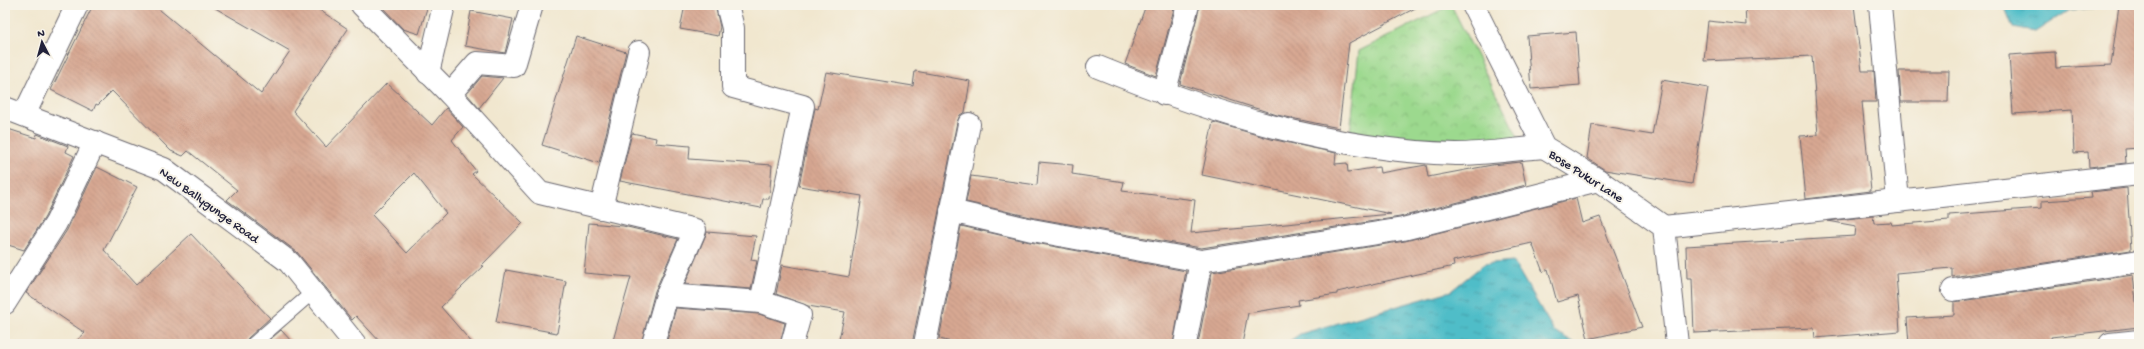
<svg xmlns="http://www.w3.org/2000/svg" width="2144" height="349" viewBox="0 0 2144 349" font-family="'Gochi Hand',sans-serif">
	<defs>
		<pattern id="park-crowns" width="20" height="18" patternUnits="userSpaceOnUse"><rect width="20" height="18" fill="#9cd98e"/><path d="M2 6a3 3 0 1 1 6 0M12 15a3 3 0 1 1 6 0" fill="none" stroke="#86ba7b"/></pattern>
		<pattern id="water-ripples" width="26" height="14" patternUnits="userSpaceOnUse"><rect width="26" height="14" fill="#50bdc8"/><path d="M2 4q2-2 4 0t4 0M15 11q2-2 4 0t4 0" fill="none" stroke="#4299a4"/></pattern>
		<pattern id="building-back-hatch" width="6" height="6" patternUnits="userSpaceOnUse"><rect width="6" height="6" fill="#d7a792"/><path d="M-1 5l2 2M0 0l6 6M5-1l2 2" fill="none" stroke="#b88f7f"/></pattern>
	</defs>
	<rect width="100%" height="100%" fill="#f7f3e8"/>
	<filter id="ink" filterUnits="userSpaceOnUse"><feTurbulence type="fractalNoise" baseFrequency=".025" numOctaves="2"/><feDisplacementMap in="SourceGraphic" scale="8" xChannelSelector="R" yChannelSelector="G"/><feConvolveMatrix kernelMatrix="1 2 1 2 8 2 1 2 1" color-interpolation-filters="sRGB"/></filter>
	<filter id="wash" filterUnits="userSpaceOnUse"><feTurbulence type="fractalNoise" baseFrequency=".012" numOctaves="4" result="noise"/><feDisplacementMap in="SourceGraphic" scale="16" xChannelSelector="R" yChannelSelector="G"/><feGaussianBlur stdDeviation="0.9" result="paint"/><feColorMatrix in="noise" values="0 0 0 0 0 0 0 0 0 0 0 0 0 0 0 0 0 1.4 0 .05"/><feComposite in="paint" operator="in"/></filter>
	<g filter="url(#wash)">
		<rect width="100%" height="100%" fill="#f1e7cf"/>
		<path fill="url(#park-crowns)" stroke="#5f7e64" d="M1451,5L1524,149L1349,142L1359,51Z"/>
		<g fill="url(#water-ripples)" stroke="#397082">
			<path d="M2004,5H2095L2093,8L2069,10L2035,32L2013,28Z"/>
			<path d="M1513,261L1554,331L1577,344H1285L1300,334L1451,291L1484,264Z"/>
		</g>
		<g id="blocks">
			<g fill="url(#building-back-hatch)" fill-rule="evenodd">
				<path d="M93,5H154L261,94L290,51L210,5H312L348,29L293,111L326,147L387,83L432,125L446,108L463,127L452,140L476,171L472,174L523,223L481,266H484L441,307L473,344H382L356,316L352,320L297,252L227,200L237,190L188,151L183,156L171,151L112,91L98,105L96,104L93,111L51,90ZM414,173L446,213L407,253L372,215Z"/>
				<path d="M380,5H428L419,34L403,29Z"/>
				<path d="M685,5H715L720,27L718,36L680,29Z"/>
				<path d="M1146,5H1175L1156,76L1125,64Z"/>
				<path d="M1200,5H1421L1349,43L1339,128L1277,115L1180,84Z"/>
				<path d="M1745,5H1854L1862,71H1874L1876,102H1862L1871,191L1806,199L1800,136L1818,135L1812,56L1704,61L1708,21L1746,25Z"/>
				<path d="M2119,5H2139V148L2125,149L2126,163L2089,167L2088,152L2074,153L2072,110L2013,114L2009,55L2055,52L2056,68L2111,65Z"/>
				<path d="M471,11L513,19L505,53L465,46Z"/>
				<path d="M1576,32L1580,85L1531,89L1527,36Z"/>
				<path d="M576,36L626,52L599,163L542,145Z"/>
				<path d="M915,71L970,81L965,112L960,115L957,122L912,344H838L845,312L808,306L776,294L782,265L849,277L862,196L799,186L815,108L818,109L826,72L913,86Z"/>
				<path d="M1899,71H1949L1948,102H1901Z"/>
				<path d="M482,76L503,78L479,108L467,94Z"/>
				<path d="M1662,80L1708,88L1692,184L1605,170L1587,158L1592,125L1652,135Z"/>
				<path d="M1213,122L1271,139L1336,153L1335,164L1347,163L1348,172L1379,167L1380,173L1426,165L1428,177L1492,165L1521,162L1526,185L1400,217L1201,248L1035,218L966,202L971,176L1037,185L1039,162L1073,165L1072,174L1124,182L1122,191L1195,200L1191,233L1391,214L1202,175Z"/>
				<path d="M5,128L36,138L37,134L68,146L66,152L74,156L45,217L24,250L5,244Z"/>
				<path d="M632,133L656,138L655,143L690,146L689,159L772,165L769,199H763L761,208L620,181Z"/>
				<path d="M97,167L137,187L104,250L136,285L191,234L270,318L248,338L245,344H73L85,333L26,293L67,230Z"/>
				<path d="M2127,188L2131,250L1952,277V268L1896,273L1900,331L1815,338L1814,328L1694,333L1692,279H1687L1686,246L1855,236L1856,226L1828,221L1873,216L1874,223L1891,222L1892,225L1949,220V215L2042,208V201L2092,198L2091,192Z"/>
				<path d="M1576,198L1582,223L1600,217L1642,327L1588,339L1578,296L1557,302L1548,269L1543,272L1532,243L1453,261L1454,266L1337,292V294L1298,300L1299,305L1248,313L1242,344H1198L1212,272L1405,241Z"/>
				<path d="M589,223L623,226L678,239L655,291L641,344H612L631,277L584,273Z"/>
				<path d="M961,226L1030,242L1186,271L1173,344H961L939,339Z"/>
				<path d="M707,232L756,236L751,260L757,261L751,289L685,284Z"/>
				<path d="M506,270L566,281L557,333L496,322Z"/>
				<path d="M2133,275L2139,327L2051,337L2052,344H1909L1907,318L1954,315V302Z"/>
				<path d="M676,308L759,314L785,323L780,344H666Z"/>
				<path d="M281,330L294,344H265Z"/>
			</g>
		</g>
	</g>
	<g filter="url(#ink)">
		<use href="#blocks" fill-opacity="0" stroke="#6a676f" stroke-width="1"/>
		<g fill="none" stroke-linecap="round" stroke-linejoin="round">
			<defs>
				<path id="service" d="M253,344L313,292"/>
				<g id="minor">
					<path d="M362,5L450,94L540,193L695,230L667,295L653,344"/>
					<path d="M727,5L733,28V87L803,106L761,302"/>
					<path d="M1473,5L1544,147L1598,180L1664,227L1677,344"/>
					<path d="M1880,5L1898,201"/>
					<path d="M1098,67C1211,113 1334,151 1456,154C1485,154 1515,149 1544,147"/>
					<path d="M428,73L444,5"/>
					<path d="M450,94L477,63L514,66L532,5"/>
					<path d="M1164,94L1188,5"/>
					<path d="M5,108L164,169L289,262L355,344"/>
					<path d="M24,115L77,5"/>
					<path d="M601,208L639,52"/>
					<path d="M951,211L1032,230L1201,261"/>
					<path d="M1664,227L2139,174"/>
					<path d="M1953,290L2139,261"/>
					<path d="M667,295L761,302L800,315L792,344"/>
					<path d="M5,303L56,223L95,142"/>
					<path d="M925,344L969,124"/>
					<path d="M1185,344L1201,261L1403,229L1598,180"/>
					<path d="M2110,344L2139,341"/>
				</g>
			</defs>
			<use href="#service" stroke="#6a676f" stroke-width="15"/>
			<use href="#minor" stroke="#6a676f" stroke-width="24"/>
			<use href="#service" stroke="#fff" stroke-width="13"/>
			<use href="#minor" stroke="#fff" stroke-width="22"/>
		</g>
	</g>
	<g text-anchor="middle" stroke-width="4" stroke-linejoin="round" paint-order="stroke">
		<g font-size="13" fill="#22223b" stroke="#f7f3e8">
			<text transform="translate(1587 175) rotate(33)" y="5">Bose Pukur Lane</text>
			<text transform="translate(210 204) rotate(36)" y="5">New Ballygunge Road</text>
		</g>
	</g>
	<rect width="2144" height="349" fill="none" stroke="#f7f3e8" stroke-width="20"/>
	<g transform="translate(42 42) rotate(354)" stroke="#f7f3e8" stroke-width="3" paint-order="stroke">
	<path d="M0-3L7 15L0 10L-7 15Z" fill="#22223b"/>
	<text y="-6" font-size="11" font-weight="bold" text-anchor="middle" fill="#22223b">N</text>
	</g>
</svg>
